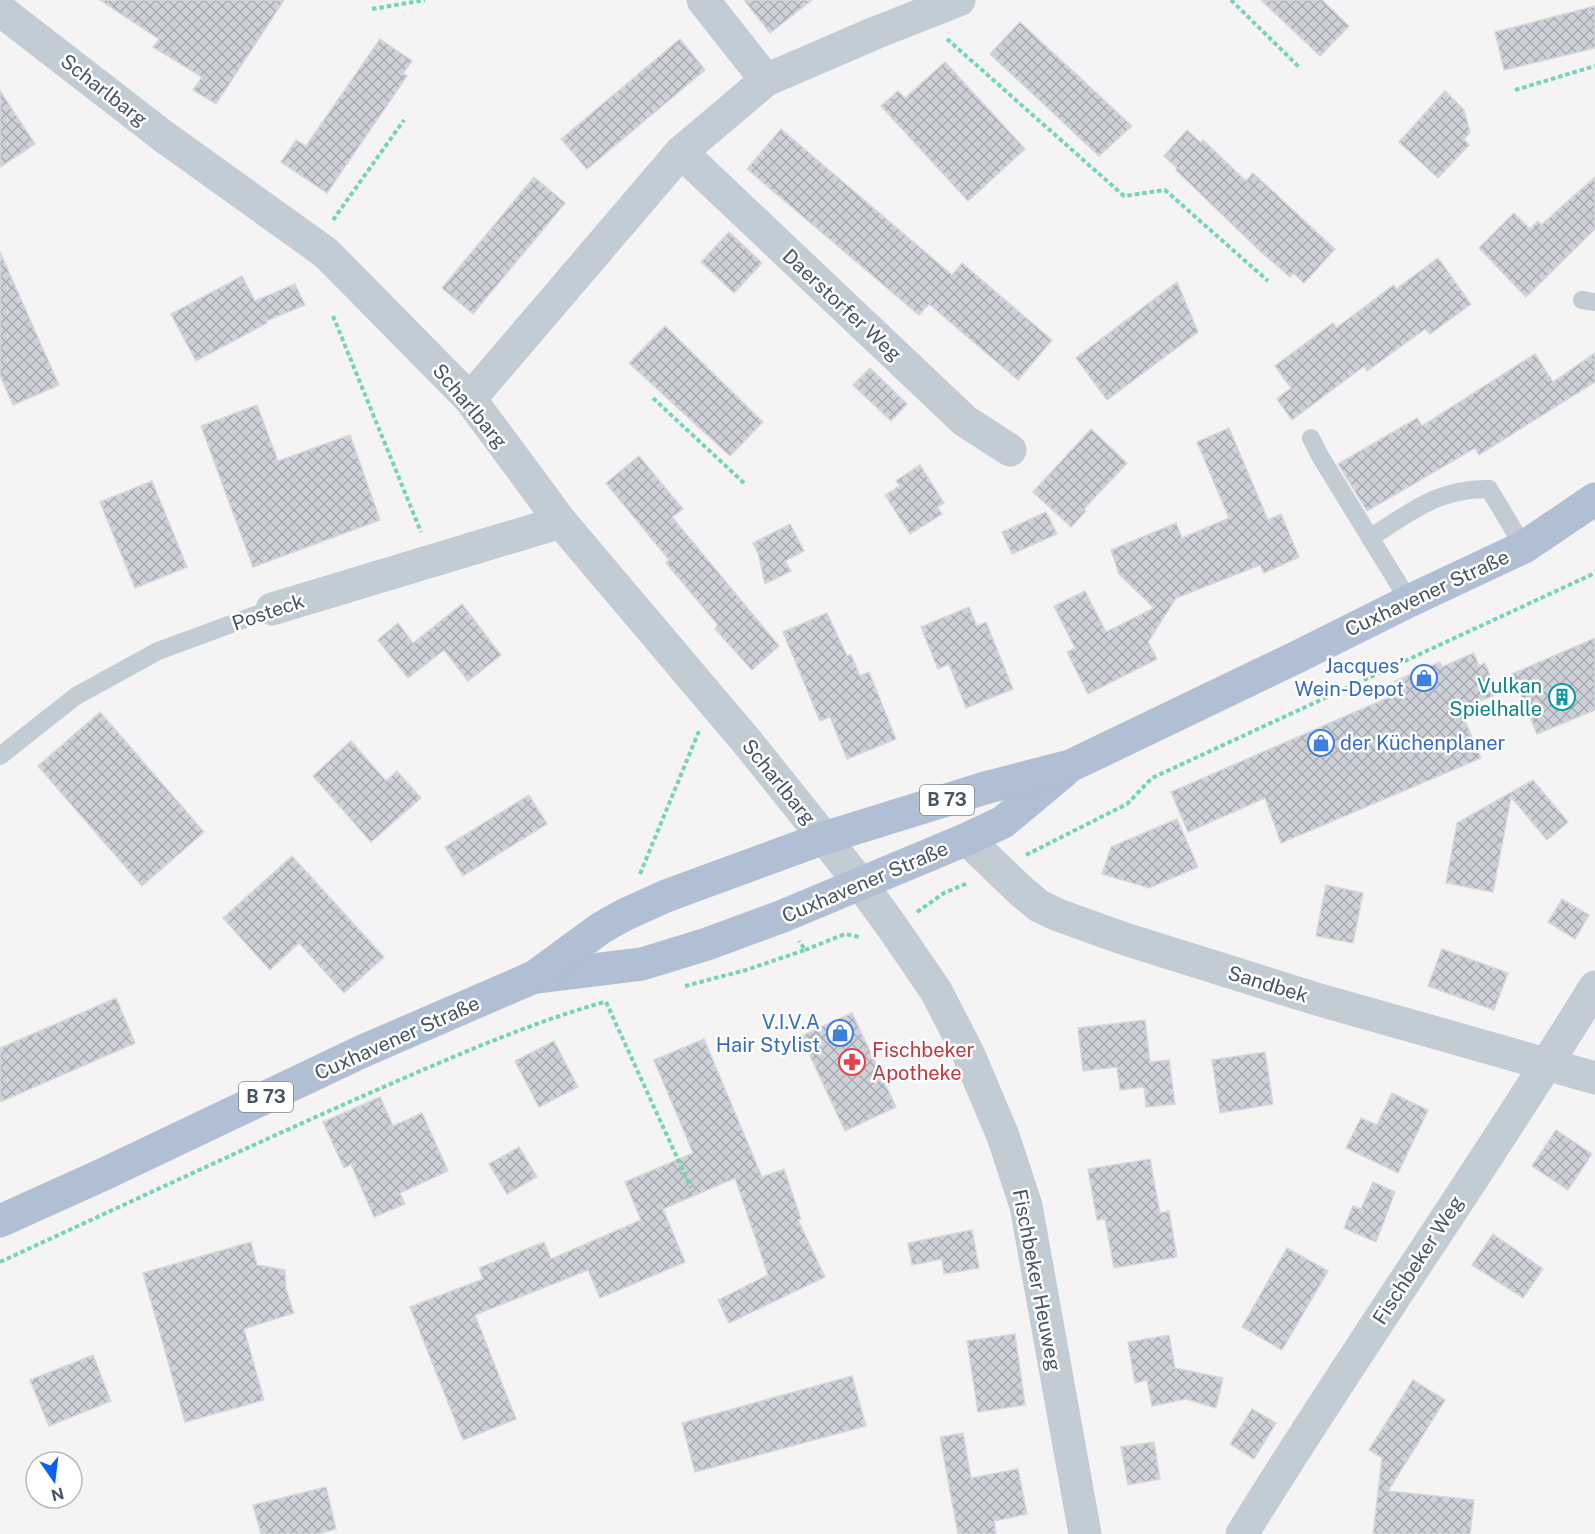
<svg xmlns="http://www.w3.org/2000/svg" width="1595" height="1534" viewBox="0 0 1595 1534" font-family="'Public Sans',sans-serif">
	<defs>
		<pattern id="building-cross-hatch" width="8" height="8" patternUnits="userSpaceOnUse" patternTransform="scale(1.5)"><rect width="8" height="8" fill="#ced1d8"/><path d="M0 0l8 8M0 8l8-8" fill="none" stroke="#a9acb3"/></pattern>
	</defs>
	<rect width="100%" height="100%" fill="#f5f3f3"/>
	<g fill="url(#building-cross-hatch)" stroke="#d6d8de" stroke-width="1.5">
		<path d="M100,0H284L216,104L193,90L202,77L153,47L159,39Z"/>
		<path d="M744,0H812L770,33Z"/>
		<path d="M1261,0H1322L1349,26L1320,56Z"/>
		<path d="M1595,6V48L1504,70L1495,32Z"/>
		<path d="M1020,22L1132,126L1099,156L990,54Z"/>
		<path d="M380,39L412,61L403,73L407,76L327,193L281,162L296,140L306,146Z"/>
		<path d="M680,39L705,70L587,169L561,139Z"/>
		<path d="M945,62L1025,149L968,201L881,106L898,91L905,98Z"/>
		<path d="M0,91L35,144L0,167Z"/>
		<path d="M1445,91L1464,110L1470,132L1464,139L1469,145L1438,178L1399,142Z"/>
		<path d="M781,129L952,275L962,263L1052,340L1018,380L929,304L919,315L747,169Z"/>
		<path d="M1187,130L1201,143L1203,140L1246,181L1253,173L1335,249L1304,283L1293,273L1290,277L1261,252L1176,170L1177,168L1164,156Z"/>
		<path d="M534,177L565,203L473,314L442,288Z"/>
		<path d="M1595,177V229L1526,297L1479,248L1514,213L1530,229L1538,221L1541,225Z"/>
		<path d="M729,232L762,263L734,293L701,262Z"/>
		<path d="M0,252L59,385L13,405L0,375Z"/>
		<path d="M1438,258L1471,304L1430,334L1425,329L1367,371L1364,366L1292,420L1277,399L1291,388L1275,366L1333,323L1336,328L1394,285L1396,289Z"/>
		<path d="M242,276L255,301L295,284L305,305L266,321L267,323L196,361L171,314Z"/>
		<path d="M1177,282L1198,332L1107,400L1076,358Z"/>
		<path d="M665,326L763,422L730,456L629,363Z"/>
		<path d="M1595,353V382L1479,455L1475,448L1367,511L1338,464L1417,418L1422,426L1535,354L1553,382Z"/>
		<path d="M870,368L907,404L891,421L853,385Z"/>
		<path d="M257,405L278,461L350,435L380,520L253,567L201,426Z"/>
		<path d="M1229,428L1268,520L1281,514L1299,557L1264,573L1260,565L1176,598L1148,642L1157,659L1088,694L1067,652L1075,648L1054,606L1085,591L1106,632L1154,608L1119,574L1111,550L1176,523L1182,538L1229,518L1197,442Z"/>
		<path d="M1091,429L1127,463L1084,509L1086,511L1071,527L1033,492Z"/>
		<path d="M639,456L683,509L672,517L779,646L752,670L715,629L718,625L666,563L669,560L606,483Z"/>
		<path d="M920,465L944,503L937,507L942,514L910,534L885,495L900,486L896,481Z"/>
		<path d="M152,481L187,567L135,588L100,502Z"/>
		<path d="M1046,512L1057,534L1012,554L1002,532Z"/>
		<path d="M790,524L804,551L785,561L791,571L765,584L758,553L753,543Z"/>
		<path d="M462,604L501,655L468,681L444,650L408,678L378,640L398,623L413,643Z"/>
		<path d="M969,607L977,626L986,622L1013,689L966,708L949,664L938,669L921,627Z"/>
		<path d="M827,613L847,656L851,655L860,676L869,672L896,739L847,759L830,717L820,721L783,632Z"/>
		<path d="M1595,638V710L1537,734L1512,674Z"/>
		<path d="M1474,653L1479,666L1485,663L1498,694L1460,709L1481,758L1281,843L1265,798L1188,832L1171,792L1392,696L1389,689L1397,686L1395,681L1440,662L1442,667Z"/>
		<path d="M100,712L204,832L142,886L38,766Z"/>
		<path d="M351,741L386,781L397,771L421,798L371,842L313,776Z"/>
		<path d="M1533,780L1568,822L1547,840L1511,797L1493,892L1446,883L1457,823Z"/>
		<path d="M529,795L547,824L463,876L445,847Z"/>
		<path d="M1177,819L1198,867L1149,888L1102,874L1111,847Z"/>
		<path d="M292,856L384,957L344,993L299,943L270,970L223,918Z"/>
		<path d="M1326,885L1363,893L1353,943L1316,936Z"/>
		<path d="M1562,899L1589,915L1575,939L1548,922Z"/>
		<path d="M1442,949L1508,973L1494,1010L1428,986Z"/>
		<path d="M116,998L135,1043L0,1102V1048Z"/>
		<path d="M852,1013L896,1107L845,1131L801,1036Z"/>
		<path d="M1145,1020L1150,1062L1169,1060L1175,1104L1146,1107L1144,1087L1120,1090L1117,1067L1083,1071L1078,1028Z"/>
		<path d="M704,1039L762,1177L784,1169L801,1219L798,1220L825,1277L729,1323L718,1300L768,1275L735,1178L663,1209L685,1262L600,1298L588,1270L475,1315L516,1419L463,1440L410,1307L483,1279L479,1268L544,1242L551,1259L641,1220L625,1182L693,1153L654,1060Z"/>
		<path d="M554,1041L578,1087L539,1107L515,1061Z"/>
		<path d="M1265,1052L1273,1104L1220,1113L1212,1060Z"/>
		<path d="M1392,1093L1428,1110L1398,1173L1346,1148L1361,1118L1377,1125Z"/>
		<path d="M380,1097L393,1126L422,1113L448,1171L400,1193L405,1204L374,1217L351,1164L344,1168L323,1122Z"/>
		<path d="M1556,1130L1592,1154L1568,1190L1532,1166Z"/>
		<path d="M519,1147L537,1177L507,1194L489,1164Z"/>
		<path d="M1150,1159L1160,1213L1169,1211L1177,1257L1114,1268L1105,1219L1097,1220L1088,1169Z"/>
		<path d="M1373,1182L1395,1192L1376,1242L1344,1228L1353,1206L1361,1209Z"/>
		<path d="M972,1230L979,1268L944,1274L942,1259L912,1265L908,1243Z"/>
		<path d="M1493,1234L1543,1269L1523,1298L1472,1265Z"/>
		<path d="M251,1242L257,1265L285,1270L286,1289L294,1313L244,1329L264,1400L185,1422L143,1273Z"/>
		<path d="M1287,1248L1328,1271L1282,1350L1242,1327Z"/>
		<path d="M1015,1334L1025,1405L978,1412L967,1341Z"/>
		<path d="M1169,1335L1175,1368L1223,1378L1216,1408L1186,1399L1152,1406L1147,1380L1135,1383L1128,1342Z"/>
		<path d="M93,1355L111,1401L49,1426L30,1380Z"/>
		<path d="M852,1376L866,1426L695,1472L682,1423Z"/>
		<path d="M1413,1380L1445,1400L1388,1491L1474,1500L1470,1534H1373L1382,1458L1369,1450Z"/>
		<path d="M1252,1409L1276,1423L1254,1459L1230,1444Z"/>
		<path d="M963,1433L971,1478L1018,1469L1027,1514L994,1521L996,1534H958L940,1437Z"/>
		<path d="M1154,1442L1160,1479L1128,1485L1121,1447Z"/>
		<path d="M326,1487L336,1529L318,1534H261L253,1505Z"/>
	</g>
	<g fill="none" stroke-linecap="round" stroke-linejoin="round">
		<g stroke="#73d7ac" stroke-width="4" stroke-dasharray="4.5 3" stroke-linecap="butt">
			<path d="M1231,0L1299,67"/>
			<path d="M372,9L425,0"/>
			<path d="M947,39L1124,196L1165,190L1268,281"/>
			<path d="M1515,90L1595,66"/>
			<path d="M333,220L404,120"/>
			<path d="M333,316L421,532"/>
			<path d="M653,398L745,484"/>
			<path d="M1026,855L1127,804L1152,778L1595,573"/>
			<path d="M640,874L699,731"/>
			<path d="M917,912L944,893L968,883"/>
			<path d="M805,950L845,934L860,937"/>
			<path d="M685,986L746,970L805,950L799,941"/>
			<path d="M606,1002L691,1188"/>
			<path d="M0,1262C124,1205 247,1147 372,1092C448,1059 524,1025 604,1002"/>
		</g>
		<g stroke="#c2ccd5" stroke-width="18">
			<path d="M1582,300L1595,302"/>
			<path d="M1311,438L1320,456L1409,601"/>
			<path d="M1370,538C1410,512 1439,488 1489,489L1524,547"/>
			<path d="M0,756L76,696L158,651L272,609"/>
		</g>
		<g stroke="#c2ccd5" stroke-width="33">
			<path d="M703,0L766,80"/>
			<path d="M0,10L163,136L326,253L470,399L561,522L748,743L861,884L893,928L936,991L968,1053L1003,1136L1026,1206L1085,1534"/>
			<path d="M681,152L965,421L1010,450"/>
			<path d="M470,399L681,152L766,80L875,33L959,0"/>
			<path d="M272,609L561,522"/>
			<path d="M967,839L1021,891L1039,906L1058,915L1125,939L1313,998L1595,1078"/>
			<path d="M1242,1534C1356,1349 1481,1172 1595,987"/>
		</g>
		<g stroke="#b0bfd3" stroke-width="33">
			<path d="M536,977L642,964L707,944L783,916L967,839L1003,822L1064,771"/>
			<path d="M0,1221L102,1175L363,1051L534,977L601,928L624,915L666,896L824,838L985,788L1070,766L1297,657L1409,601L1524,547L1595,499"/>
		</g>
	</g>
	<defs>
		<symbol id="shop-ring" viewBox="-11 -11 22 22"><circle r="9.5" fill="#fff" stroke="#3f7fe0" stroke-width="1.5"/><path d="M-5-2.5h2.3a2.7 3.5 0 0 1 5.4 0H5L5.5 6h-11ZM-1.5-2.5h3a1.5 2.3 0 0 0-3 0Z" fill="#3f7fe0"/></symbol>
		<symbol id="building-ring" viewBox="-11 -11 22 22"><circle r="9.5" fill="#fff" stroke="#0f9aa8" stroke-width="1.5"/><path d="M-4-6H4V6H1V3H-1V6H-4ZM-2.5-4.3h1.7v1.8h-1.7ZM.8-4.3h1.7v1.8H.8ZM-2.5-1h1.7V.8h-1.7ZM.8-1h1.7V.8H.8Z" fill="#0f9aa8"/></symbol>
		<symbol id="pharmacy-ring" viewBox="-11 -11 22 22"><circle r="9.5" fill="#fff" stroke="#e0444e" stroke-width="1.5"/><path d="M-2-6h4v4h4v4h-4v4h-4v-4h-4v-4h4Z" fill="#e0444e"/></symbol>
	</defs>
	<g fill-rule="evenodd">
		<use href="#shop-ring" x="1409" y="663" width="30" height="30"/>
		<use href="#building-ring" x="1547" y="682" width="30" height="30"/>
		<use href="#shop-ring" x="1306" y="728" width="30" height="30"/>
		<use href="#shop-ring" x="825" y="1018" width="30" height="30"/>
		<use href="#pharmacy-ring" x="837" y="1047" width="30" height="30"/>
	</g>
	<g text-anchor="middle" stroke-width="5" stroke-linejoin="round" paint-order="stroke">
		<g fill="#fff" stroke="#7f8791" stroke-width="1.5">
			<rect x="920" y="785" width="54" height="30" rx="4.5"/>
			<rect x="239" y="1082" width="54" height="30" rx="4.5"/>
		</g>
		<g font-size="18" font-weight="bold" fill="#485462">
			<text x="947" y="806">B 73</text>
			<text x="266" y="1103">B 73</text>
		</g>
		<g font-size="20" fill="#485462" stroke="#fff">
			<text transform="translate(104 90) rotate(38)" y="7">Scharlbarg</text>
			<text transform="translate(842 305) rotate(43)" y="7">Daerstorfer Weg</text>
			<text transform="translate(470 406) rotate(50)" y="7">Scharlbarg</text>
			<text transform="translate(1427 593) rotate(-25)" y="7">Cuxhavener Straße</text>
			<text transform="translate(268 612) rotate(-19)" y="7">Posteck</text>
			<text transform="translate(779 782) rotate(51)" y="7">Scharlbarg</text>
			<text transform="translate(865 882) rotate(-23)" y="7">Cuxhavener Straße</text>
			<text transform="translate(1268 984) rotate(17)" y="7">Sandbek</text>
			<text transform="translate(397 1038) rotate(-24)" y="7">Cuxhavener Straße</text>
			<text transform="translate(1418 1260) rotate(-57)" y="7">Fischbeker Weg</text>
			<text transform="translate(1037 1280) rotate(79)" y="7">Fischbeker Heuweg</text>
		</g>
		<g font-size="20" fill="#366cbe" stroke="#fff" text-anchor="end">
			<text x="1404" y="673">Jacques’<tspan x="1404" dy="23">Wein-Depot</tspan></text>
			<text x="1340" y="750" text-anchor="start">der Küchenplaner</text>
			<text x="820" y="1029">V.I.V.A<tspan x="820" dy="23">Hair Stylist</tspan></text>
		</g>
		<g font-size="20" fill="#0d838f" stroke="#fff" text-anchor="end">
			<text x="1542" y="693">Vulkan<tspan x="1542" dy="23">Spielhalle</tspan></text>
		</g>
		<g font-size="20" fill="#be3a42" stroke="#fff" text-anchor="start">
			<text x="872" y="1057">Fischbeker<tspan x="872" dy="23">Apotheke</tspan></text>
		</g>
	</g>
	<g transform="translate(54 1480) rotate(166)"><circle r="28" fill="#ffffff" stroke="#b6bbc0" stroke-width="1.5"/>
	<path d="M0-4.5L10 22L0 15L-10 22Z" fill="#0961f8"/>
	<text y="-9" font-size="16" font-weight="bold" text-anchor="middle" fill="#485462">N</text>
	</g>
</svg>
